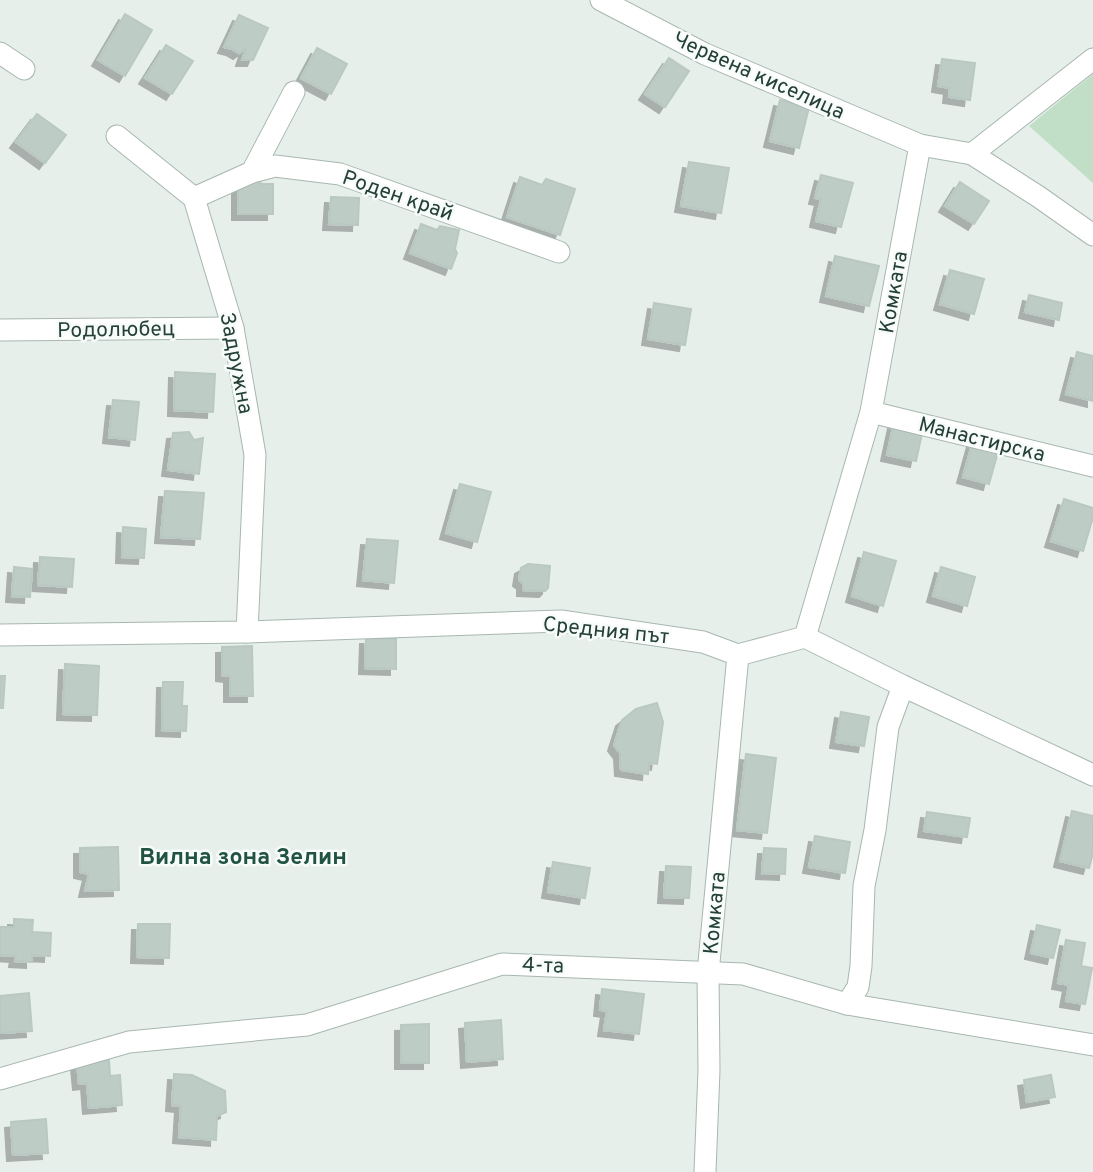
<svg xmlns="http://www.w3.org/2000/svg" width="1093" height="1172" viewBox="0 0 1093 1172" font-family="Overpass,sans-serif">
	<defs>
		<filter id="shadow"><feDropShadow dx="-6" dy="6" stdDeviation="0" flood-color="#0004"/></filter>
	</defs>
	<rect width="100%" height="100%" fill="#e6efea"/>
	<path fill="#c0dfc6" d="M1093,74V183L1029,126Z"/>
	<g fill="#beccc6" stroke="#b9c8c1" stroke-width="2" filter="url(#shadow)">
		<path d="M125,14L152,30L125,76L98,60Z"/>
		<path d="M239,15L268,28L253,60H242L246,48L239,53L232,49L224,47Z"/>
		<path d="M166,45L193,61L172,94L145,78Z"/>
		<path d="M317,48L347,64L331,94L301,78Z"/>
		<path d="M669,58L689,71L665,107L645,94Z"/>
		<path d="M942,59L975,63L970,100L949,97L950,88L938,86Z"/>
		<path d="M780,100L809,107L799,148L770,141Z"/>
		<path d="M37,114L66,135L45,163L16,142Z"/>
		<path d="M689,162L729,168L721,213L681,206Z"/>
		<path d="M821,175L853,183L841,227L816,221L821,199L815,198Z"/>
		<path d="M520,177L542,185L546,179L575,189L560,235L507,217Z"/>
		<path d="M259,179L261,184H273V214H238V180Z"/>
		<path d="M960,182L989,201L974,224L945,206Z"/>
		<path d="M331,197L359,198L358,225L329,224Z"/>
		<path d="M421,224L437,230L440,226L459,230L455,249L457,253L451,269L410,253Z"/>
		<path d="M835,256L879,266L869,306L826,296Z"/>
		<path d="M950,270L984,279L974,314L940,304Z"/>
		<path d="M1029,295L1062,303L1059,320L1025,312Z"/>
		<path d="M654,303L691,309L685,345L648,339Z"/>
		<path d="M1077,352L1093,356V401L1066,394Z"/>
		<path d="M175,372L215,374L213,412L174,410Z"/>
		<path d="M113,400L139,402L135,440L109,437Z"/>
		<path d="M894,423L923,429L916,461L887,455Z"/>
		<path d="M189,432L194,440L203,438L199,474L168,470L173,433Z"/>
		<path d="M973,441L999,448L989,484L963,477Z"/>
		<path d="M460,484L491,492L477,542L446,533Z"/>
		<path d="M165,491L204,493L200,539L161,537Z"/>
		<path d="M1064,499L1093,508V517L1083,551L1051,541Z"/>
		<path d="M123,527L146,529L144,558L122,557Z"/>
		<path d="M367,539L398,541L394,583L363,580Z"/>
		<path d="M864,552L896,561L883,606L852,596Z"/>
		<path d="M40,557L74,559L72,587L38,585Z"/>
		<path d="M528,564L550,566L548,588L545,591L523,590V583L519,580L521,568Z"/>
		<path d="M14,567L32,569L30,597L12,596Z"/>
		<path d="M941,567L975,577L967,606L933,596Z"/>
		<path d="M366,638L396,639V669L365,668Z"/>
		<path d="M252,646L253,696H230V676L222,675V647Z"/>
		<path d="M65,664L99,666L97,715L63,714Z"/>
		<path d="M0,676H5L3,708H0Z"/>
		<path d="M163,682H183L182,706H187L186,731L162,730Z"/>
		<path d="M657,703L663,722L657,764L649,763L648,774L621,770L620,753L614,745L622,720L636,709Z"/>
		<path d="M841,712L869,717L864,746L836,742Z"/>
		<path d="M746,754L776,758L767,833L737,830Z"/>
		<path d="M1072,811L1093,816V853L1089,868L1060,861Z"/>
		<path d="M927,812L970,818L967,837L924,831Z"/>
		<path d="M815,836L850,842L845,873L809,867Z"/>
		<path d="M118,847L119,890L85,891L89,874L80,872V848Z"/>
		<path d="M764,848L786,849L785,874L762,873Z"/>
		<path d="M553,862L590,868L585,898L548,892Z"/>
		<path d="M666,866L691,867L689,898L664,897Z"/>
		<path d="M14,919L33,920L32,932L51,933L50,956L32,955V962L15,961L16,956L0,955V927H14Z"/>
		<path d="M138,924H170L169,958L137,957Z"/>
		<path d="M1037,925L1060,930L1053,958L1031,953Z"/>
		<path d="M1066,940L1085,943L1081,966L1092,968L1085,1004L1066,1001L1069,985L1058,983Z"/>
		<path d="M602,989L644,994L639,1034L604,1030L607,1011L600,1010Z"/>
		<path d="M29,993L32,1031L0,1033V996Z"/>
		<path d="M501,1020L503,1059L467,1062L465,1023Z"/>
		<path d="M429,1024V1063H401V1025Z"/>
		<path d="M109,1060L110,1076L120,1075L122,1105L89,1108L87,1083L79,1084L77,1063Z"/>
		<path d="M174,1074L192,1075L225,1091L226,1112L217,1116L216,1140L179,1137L181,1106L172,1105Z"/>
		<path d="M1051,1075L1055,1097L1027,1102L1024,1080Z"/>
		<path d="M46,1119L48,1153L13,1155L11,1122Z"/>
	</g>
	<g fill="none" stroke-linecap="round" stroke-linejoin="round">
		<defs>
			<g id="minor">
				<path d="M601,0L705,54L920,145L972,154L1093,59"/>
				<path d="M0,53L24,69"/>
				<path d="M117,136L194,198L233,328L255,455L247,632"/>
				<path d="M972,154L1039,197L1093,235"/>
				<path d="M252,172L294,92"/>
				<path d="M194,198L252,172L275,166L340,174L559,252"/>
				<path d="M0,330L233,328"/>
				<path d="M871,412L1093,466"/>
				<path d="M0,635L247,632L561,621L703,642L738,655L805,637L903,686L1093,775"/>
				<path d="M805,637L871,412L920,145"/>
				<path d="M847,1004L858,987L861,966L864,886L875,830L888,727L903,686"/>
				<path d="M0,1079L129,1042L307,1025L502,964L743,974L847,1004L1093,1045"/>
				<path d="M705,1172L709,1070L708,973L738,655"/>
			</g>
		</defs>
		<use href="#minor" stroke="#a8b7b1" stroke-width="23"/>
		<use href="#minor" stroke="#fff" stroke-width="21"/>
	</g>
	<g text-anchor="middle" stroke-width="5" stroke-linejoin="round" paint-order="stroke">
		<g font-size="21" fill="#254137" stroke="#f7fbf9">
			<text transform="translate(759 75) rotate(24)" y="7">Червена киселица</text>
			<text transform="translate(398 195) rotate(19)" y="7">Роден край</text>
			<text transform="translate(893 292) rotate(-80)" y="7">Комката</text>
			<text transform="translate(116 329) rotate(-1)" y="7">Родолюбец</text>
			<text transform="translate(237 363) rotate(79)" y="7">Задружна</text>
			<text transform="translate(982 439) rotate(14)" y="7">Манастирска</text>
			<text transform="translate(606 630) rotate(6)" y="7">Средния път</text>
			<text transform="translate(714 913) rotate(-85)" y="7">Комката</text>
			<text transform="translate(543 965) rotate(2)" y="7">4-та</text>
		</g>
		<g font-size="23" font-weight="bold" fill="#215343" stroke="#f7fbf9">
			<text x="243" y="864">Вилна зона Зелин</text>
		</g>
	</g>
</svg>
